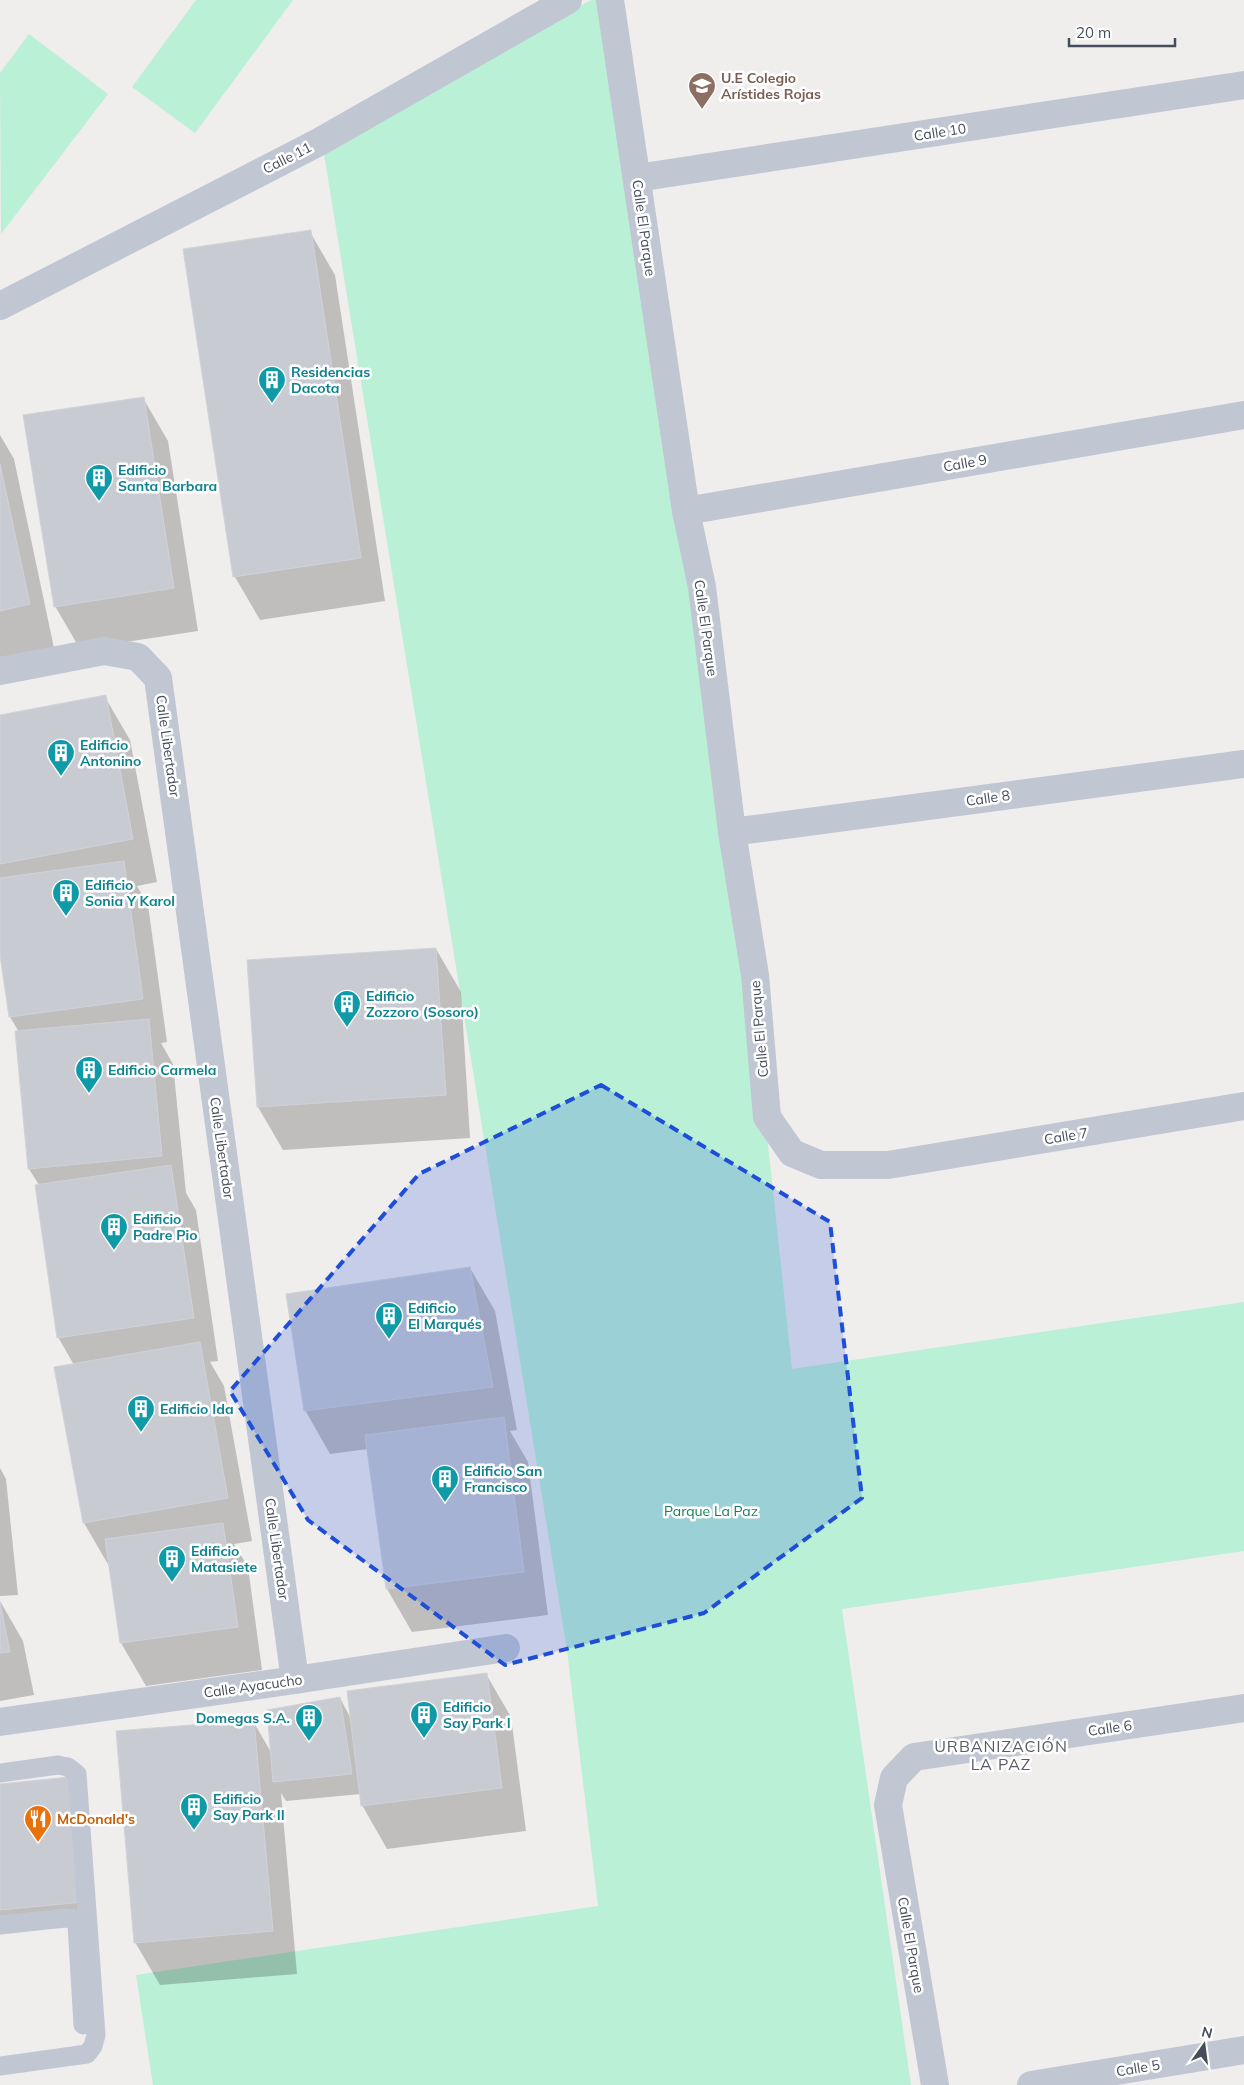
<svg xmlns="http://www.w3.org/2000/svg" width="1244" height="2085" viewBox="0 0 1244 2085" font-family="Mulish,sans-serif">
	<rect width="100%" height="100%" fill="#f0eded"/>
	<g fill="#b9f0d6">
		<path d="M196,0H293L195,133L132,87Z"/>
		<path d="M591,0H605L750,975L792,1369L1244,1302V1551L842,1609L911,2085H153L136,1975L598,1906L567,1650L324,154Z"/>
		<path d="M29,34L108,94L1,234L0,73Z"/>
	</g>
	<g fill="#0003">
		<path d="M310,232L335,275L385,601L260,620L235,577L184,250Z"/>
		<path d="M143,398L168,441L198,631L80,649L55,606Z"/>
		<path d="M0,435L14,459L54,648L0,659Z"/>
		<path d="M105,697L130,740L157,882L137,886L148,905L167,1042L161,1043L173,1064L186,1193L196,1210L218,1361L210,1362L224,1386L252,1541L234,1544L248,1567L262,1670L146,1686L121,1643L109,1566L84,1523L74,1365L58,1337L39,1185L29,1169L19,1032L10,1017L0,946V717Z"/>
		<path d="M436,949L461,992L470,1138L283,1150L258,1107Z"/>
		<path d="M470,1268L495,1311L517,1430L510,1431L528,1462L548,1615L412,1632L387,1589L368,1449L330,1454L305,1410Z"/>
		<path d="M0,1468L6,1479L18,1595L0,1596Z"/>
		<path d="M0,1601L23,1641L34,1695L0,1701Z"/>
		<path d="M486,1674L511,1717L526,1831L387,1849L362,1805L361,1794L286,1801L281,1793L297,1974L160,1985L135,1942L253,1721L272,1754L340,1698L351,1719Z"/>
		<path d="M0,1785L92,1921L0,1930Z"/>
	</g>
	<g fill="#c9cbd3" stroke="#d1d2d9">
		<path d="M311,230L361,558L233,577L183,249Z"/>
		<path d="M144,397L174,588L54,607L23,415Z"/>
		<path d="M0,464L30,604L0,611Z"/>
		<path d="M106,695L133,839L0,864V715Z"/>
		<path d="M124,861L143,999L9,1017L0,955V878Z"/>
		<path d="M436,948L446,1095L257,1107L247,960Z"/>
		<path d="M149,1019L162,1156L28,1169L15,1031Z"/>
		<path d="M171,1165L194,1318L57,1338L35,1185Z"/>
		<path d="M470,1267L493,1387L304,1411L286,1294Z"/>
		<path d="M200,1342L228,1498L83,1523L54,1367Z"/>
		<path d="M504,1417L524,1572L386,1589L365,1435Z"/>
		<path d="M223,1523L238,1627L120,1643L105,1539Z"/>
		<path d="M0,1602L10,1652L0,1653Z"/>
		<path d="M487,1673L502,1788L361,1806L347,1691Z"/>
		<path d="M340,1697L352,1774L273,1782L267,1710Z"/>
		<path d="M254,1720L273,1931L134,1943L116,1731Z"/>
		<path d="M69,1777L83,1902L0,1910V1784Z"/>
	</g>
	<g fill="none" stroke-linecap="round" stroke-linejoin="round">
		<g stroke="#c0c7d3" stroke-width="19">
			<path d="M0,1773L58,1765L68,1767L77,1774L96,2035L93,2046L87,2054L0,2066"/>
			<path d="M0,1925L65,1918L73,1919L77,1925L83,2025"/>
		</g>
		<g stroke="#c0c7d3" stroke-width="28">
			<path d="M610,0L686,511L702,587L732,832L755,975L767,1117L792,1153L821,1165H888L1244,1106"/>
			<path d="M637,178L1244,85"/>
			<path d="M0,306L319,142L568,0"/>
			<path d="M686,511L1244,415"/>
			<path d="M0,671L104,651L138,657L158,678L295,1680"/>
			<path d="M732,832L1244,764"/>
			<path d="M0,1722L295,1680L506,1648"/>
			<path d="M935,2085L888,1805L894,1778L914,1757L1244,1708"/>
			<path d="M1031,2085L1244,2050"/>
		</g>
	</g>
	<path fill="#1d4ed8" fill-opacity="0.2" stroke="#1d4ed8" stroke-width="4" stroke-dasharray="10 6" stroke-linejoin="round" d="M601,1085L830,1222L862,1498L704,1613L505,1665L308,1520L230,1391L419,1174Z"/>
	<defs>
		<symbol id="school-pin" viewBox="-11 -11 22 30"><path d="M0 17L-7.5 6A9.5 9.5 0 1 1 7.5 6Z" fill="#8d6e63" stroke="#fff"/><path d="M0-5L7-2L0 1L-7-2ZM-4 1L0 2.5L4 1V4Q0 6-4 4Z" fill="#fff"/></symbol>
		<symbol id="building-pin" viewBox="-11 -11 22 30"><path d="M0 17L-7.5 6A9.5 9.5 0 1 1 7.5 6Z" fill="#0f9aa8" stroke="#fff"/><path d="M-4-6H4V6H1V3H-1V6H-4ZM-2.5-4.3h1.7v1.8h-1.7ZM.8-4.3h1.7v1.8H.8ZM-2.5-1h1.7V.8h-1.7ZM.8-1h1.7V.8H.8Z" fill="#fff"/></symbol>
		<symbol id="restaurant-pin" viewBox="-11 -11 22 30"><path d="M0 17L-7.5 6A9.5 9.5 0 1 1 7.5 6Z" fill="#e8710a" stroke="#fff"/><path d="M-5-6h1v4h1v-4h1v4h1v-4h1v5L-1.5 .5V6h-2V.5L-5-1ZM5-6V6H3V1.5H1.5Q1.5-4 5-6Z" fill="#fff"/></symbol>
	</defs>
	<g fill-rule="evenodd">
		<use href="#school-pin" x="686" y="70" width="32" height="43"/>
		<use href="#building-pin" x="256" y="364" width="32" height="43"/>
		<use href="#building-pin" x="83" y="462" width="32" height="43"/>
		<use href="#building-pin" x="45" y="737" width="32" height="43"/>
		<use href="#building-pin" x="50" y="877" width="32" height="43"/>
		<use href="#building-pin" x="331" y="988" width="32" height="43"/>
		<use href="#building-pin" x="73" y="1054" width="32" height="43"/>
		<use href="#building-pin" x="98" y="1211" width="32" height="43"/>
		<use href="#building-pin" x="373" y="1300" width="32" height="43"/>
		<use href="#building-pin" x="125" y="1393" width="32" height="43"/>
		<use href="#building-pin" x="429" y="1463" width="32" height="43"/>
		<use href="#building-pin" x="156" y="1543" width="32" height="43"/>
		<use href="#building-pin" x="408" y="1699" width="32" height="43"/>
		<use href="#building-pin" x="293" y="1702" width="32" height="43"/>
		<use href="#building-pin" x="178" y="1791" width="32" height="43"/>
		<use href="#restaurant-pin" x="22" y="1803" width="32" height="43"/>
	</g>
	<g text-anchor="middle" stroke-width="5" stroke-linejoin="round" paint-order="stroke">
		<g font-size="14" font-weight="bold" fill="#785e54" stroke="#fff" text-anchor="start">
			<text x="721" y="83">U.E Colegio<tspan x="721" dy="16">Arístides Rojas</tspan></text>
		</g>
		<g font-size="14" fill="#454d5b" stroke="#fff">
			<text transform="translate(940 132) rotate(-9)" y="5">Calle 10</text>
			<text transform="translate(287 158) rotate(-27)" y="5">Calle 11</text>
			<text transform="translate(644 228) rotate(82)" y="5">Calle El Parque</text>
			<text transform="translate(965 463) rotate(-10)" y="5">Calle 9</text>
			<text transform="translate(706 628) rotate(82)" y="5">Calle El Parque</text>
			<text transform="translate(168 746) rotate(82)" y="5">Calle Libertador</text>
			<text transform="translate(988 798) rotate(-8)" y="5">Calle 8</text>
			<text transform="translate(759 1029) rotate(-95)" y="5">Calle El Parque</text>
			<text transform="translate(1066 1136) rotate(-9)" y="5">Calle 7</text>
			<text transform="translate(222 1148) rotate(82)" y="5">Calle Libertador</text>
			<text transform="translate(277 1549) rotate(82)" y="5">Calle Libertador</text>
			<text transform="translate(253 1686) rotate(-8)" y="5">Calle Ayacucho</text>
			<text transform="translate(1110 1728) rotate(-8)" y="5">Calle 6</text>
			<text transform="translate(911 1945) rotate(80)" y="5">Calle El Parque</text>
			<text transform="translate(1138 2068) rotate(-9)" y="5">Calle 5</text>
		</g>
		<g font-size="14" font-weight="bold" fill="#0d838f" stroke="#fff" text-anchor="start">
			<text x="291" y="377">Residencias<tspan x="291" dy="16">Dacota</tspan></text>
			<text x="118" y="475">Edificio<tspan x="118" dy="16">Santa Barbara</tspan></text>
			<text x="80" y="750">Edificio<tspan x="80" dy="16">Antonino</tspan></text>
			<text x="85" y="890">Edificio<tspan x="85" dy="16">Sonia Y Karol</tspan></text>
			<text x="366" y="1001">Edificio<tspan x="366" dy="16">Zozzoro (Sosoro)</tspan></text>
			<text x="108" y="1075">Edificio Carmela</text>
			<text x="133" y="1224">Edificio<tspan x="133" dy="16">Padre Pio</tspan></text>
			<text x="408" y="1313">Edificio<tspan x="408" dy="16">El Marqués</tspan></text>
			<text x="160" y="1414">Edificio Ida</text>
			<text x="464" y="1476">Edificio San<tspan x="464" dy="16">Francisco</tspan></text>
			<text x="191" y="1556">Edificio<tspan x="191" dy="16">Matasiete</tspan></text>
			<text x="443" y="1712">Edificio<tspan x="443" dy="16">Say Park I</tspan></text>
			<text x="290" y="1723" text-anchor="end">Domegas S.A.</text>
			<text x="213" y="1804">Edificio<tspan x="213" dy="16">Say Park II</tspan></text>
		</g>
		<g font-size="14" fill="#137e59" stroke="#fff">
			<text x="711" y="1516">Parque La Paz</text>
		</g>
		<g font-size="14" font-weight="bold" fill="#c56008" stroke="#fff" text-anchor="start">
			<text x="57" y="1824">McDonald's</text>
		</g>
		<g font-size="16" letter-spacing="1" fill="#595c62" stroke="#fff">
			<text x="1001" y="1752">URBANIZACIÓN<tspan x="1001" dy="18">LA PAZ</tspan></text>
		</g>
	</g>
	<g transform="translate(1204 2045) rotate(14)" stroke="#ffffff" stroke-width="4" paint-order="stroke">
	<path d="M0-4L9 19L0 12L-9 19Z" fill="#454d5b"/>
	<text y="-8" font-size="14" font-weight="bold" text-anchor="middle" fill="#454d5b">N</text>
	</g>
	<path d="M1069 38v8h106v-8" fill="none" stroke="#454d5b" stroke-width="2.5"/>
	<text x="1076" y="38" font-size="15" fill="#454d5b" stroke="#ffffff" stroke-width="4" paint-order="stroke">20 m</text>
</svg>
